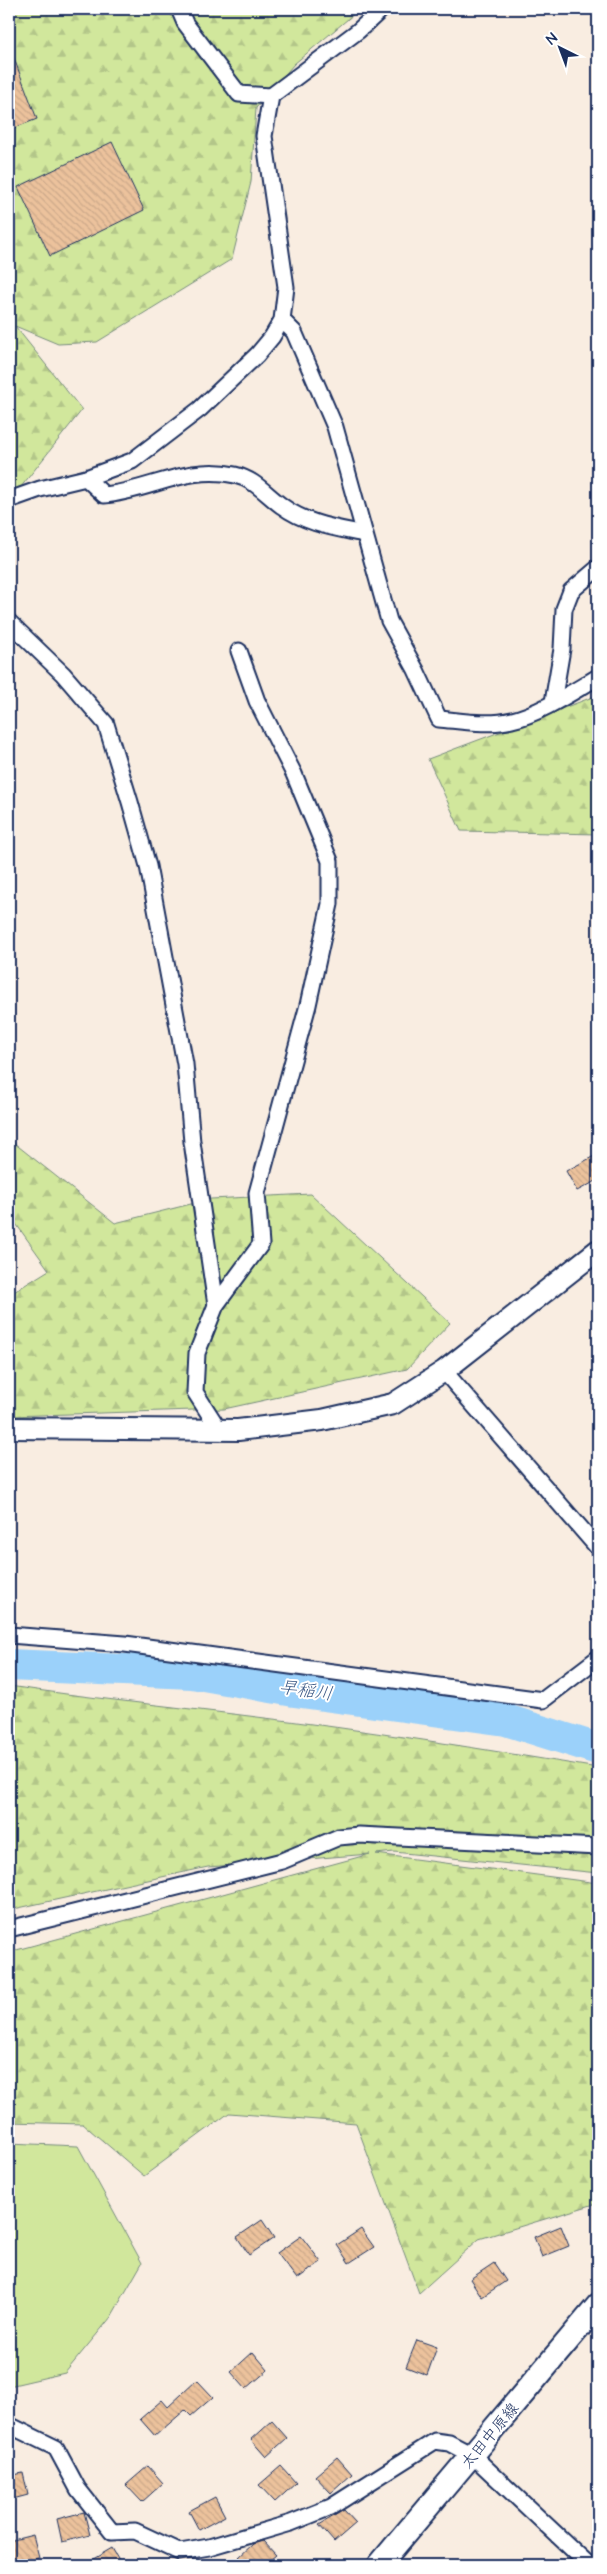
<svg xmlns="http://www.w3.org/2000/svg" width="607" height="2574" viewBox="0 0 607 2574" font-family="'Architects Daughter','Klee One',sans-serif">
	<defs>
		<pattern id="forest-firs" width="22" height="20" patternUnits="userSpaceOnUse" patternTransform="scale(1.25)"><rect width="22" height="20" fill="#d1e79c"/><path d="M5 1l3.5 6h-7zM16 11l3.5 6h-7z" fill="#b3c689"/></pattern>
		<pattern id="building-back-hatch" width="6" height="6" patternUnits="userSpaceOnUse" patternTransform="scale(1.25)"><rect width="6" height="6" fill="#ecc29c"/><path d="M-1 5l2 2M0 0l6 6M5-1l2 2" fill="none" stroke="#caa789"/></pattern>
	</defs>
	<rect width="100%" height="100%" fill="#f9ede1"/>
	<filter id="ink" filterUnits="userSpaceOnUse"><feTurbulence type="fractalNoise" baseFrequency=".02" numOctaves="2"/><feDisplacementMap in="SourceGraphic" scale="10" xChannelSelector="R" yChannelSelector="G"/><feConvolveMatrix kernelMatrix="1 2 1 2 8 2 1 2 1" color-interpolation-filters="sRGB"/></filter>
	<g filter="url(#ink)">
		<path fill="#d1e79c" stroke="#768b7d" d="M9,2143L78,2146L142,2263L111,2317L65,2373L9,2386Z"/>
		<g fill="url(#forest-firs)" stroke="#768b7d">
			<path d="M9,9H360L294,64L256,108L251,182L232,259L97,342L58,344L15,326L82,410L9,502Z"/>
			<path d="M598,695V834L461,831L428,759Z"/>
			<path d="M9,1139L115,1223L211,1199L311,1194L450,1323L407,1369L224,1409L9,1416V1295L49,1270L9,1214Z"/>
			<path d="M9,1686C89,1698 169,1706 249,1716C366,1730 482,1749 598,1768V1873L394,1852L376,1854L598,1883V2203L479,2239L419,2293L356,2123L229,2113L144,2176L83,2124L9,2122V1952L370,1854L208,1867L9,1910Z"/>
		</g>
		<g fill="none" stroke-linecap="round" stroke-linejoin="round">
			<path stroke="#9bd1fa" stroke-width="32" d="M9,1665L192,1673L294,1691L506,1720L598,1749"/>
		</g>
		<g fill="url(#building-back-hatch)" stroke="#1b2f5e">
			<path d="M10,48L37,119L9,130V49Z"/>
			<path d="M112,142L144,210L50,256L18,187Z"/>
			<path d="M598,1154V1180L577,1191L566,1171Z"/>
			<path d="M262,2220L274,2238L249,2255L237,2237Z"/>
			<path d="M561,2226L569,2246L542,2257L534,2237Z"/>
			<path d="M361,2229L374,2247L349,2263L337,2245Z"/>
			<path d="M301,2236L321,2262L297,2279L277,2253Z"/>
			<path d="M494,2263L506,2281L482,2297L470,2279Z"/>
			<path d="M417,2340L437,2347L427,2375L406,2367Z"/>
			<path d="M253,2352L268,2370L246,2389L231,2372Z"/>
			<path d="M197,2380L213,2397L191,2416L185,2410L155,2436L140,2419L162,2400L168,2407Z"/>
			<path d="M272,2421L287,2438L266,2457L251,2440Z"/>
			<path d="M337,2457L352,2474L331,2493L315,2476Z"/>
			<path d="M148,2466L163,2483L142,2502L126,2485Z"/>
			<path d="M281,2466L296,2483L275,2502L259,2485Z"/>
			<path d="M23,2473L28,2495L9,2500V2476Z"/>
			<path d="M215,2497L225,2516L199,2530L189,2511Z"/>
			<path d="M344,2510L356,2523L334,2542L319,2525Z"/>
			<path d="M84,2512L90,2535L62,2542L57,2519Z"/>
			<path d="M33,2535L39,2558L11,2565L9,2541Z"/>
			<path d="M263,2541L276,2555L264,2565H247L239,2557L253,2544Z"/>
			<path d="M112,2548L122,2565H83Z"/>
		</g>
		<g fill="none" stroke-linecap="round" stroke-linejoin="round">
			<defs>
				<g id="minor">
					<path d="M179,9L185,23L239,94L271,96"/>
					<path d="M282,320L294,332L335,427L389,621L416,670L439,719C462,721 489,726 512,720C539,714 574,691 598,677"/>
					<path d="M86,478L104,495C149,491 188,464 235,475C256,480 265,494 282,506C306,524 336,528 364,534"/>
					<path d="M9,500L40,489L86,478L132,461L200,409L257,355L272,337L282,320L286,287L264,136L271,96L358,31L382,9"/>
					<path d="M9,622L63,674L106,724L130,802L148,866L185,1064L192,1142L216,1305"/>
					<path d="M553,702L562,649L564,609L571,591L598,568"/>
					<path d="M444,1371L598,1548"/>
					<path d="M218,1428L195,1392L197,1353L216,1305L261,1244L257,1193L308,1005L330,904V861L294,774L257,701L239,651"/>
					<path d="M9,1635L125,1644L543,1700L598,1658"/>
					<path d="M9,1929L282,1861L339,1837L359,1835L598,1847"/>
					<path d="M9,2425L56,2448L78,2489L112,2532L135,2531L180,2552L209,2547L291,2523L331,2507L435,2441L449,2443L472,2455L589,2565"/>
				</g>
				<path id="tertiary" d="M9,1428L238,1430L322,1420L393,1404L444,1371L598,1250"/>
				<path id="secondary" d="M379,2565L598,2305"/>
			</defs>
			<use href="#minor" stroke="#1b2f5e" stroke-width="19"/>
			<use href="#tertiary" stroke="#1b2f5e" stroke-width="24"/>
			<use href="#secondary" stroke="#1b2f5e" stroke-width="26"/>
			<use href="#minor" stroke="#fff" stroke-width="15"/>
			<use href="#tertiary" stroke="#fff" stroke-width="20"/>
			<use href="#secondary" stroke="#fff" stroke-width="22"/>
		</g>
	</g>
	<g text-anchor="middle" stroke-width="4" stroke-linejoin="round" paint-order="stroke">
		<g font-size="16" fill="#1b2f5e" stroke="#fff">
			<text transform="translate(489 2435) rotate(-50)" y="6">太田中原線</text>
		</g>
		<g font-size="18" font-style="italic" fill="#3b5885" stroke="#fff">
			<text transform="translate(306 1690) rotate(8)" y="6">早稲川</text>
		</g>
	</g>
	<rect width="607" height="2574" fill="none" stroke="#fff" stroke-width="30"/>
	<rect x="15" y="15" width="577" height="2544" fill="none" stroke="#1b2f5e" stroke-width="2" filter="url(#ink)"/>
	<g transform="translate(560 48) rotate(318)" stroke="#ffffff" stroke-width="4" paint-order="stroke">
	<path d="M0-4L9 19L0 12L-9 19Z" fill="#1b2f5e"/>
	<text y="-8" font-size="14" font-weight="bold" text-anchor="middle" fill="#1b2f5e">N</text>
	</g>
</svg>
